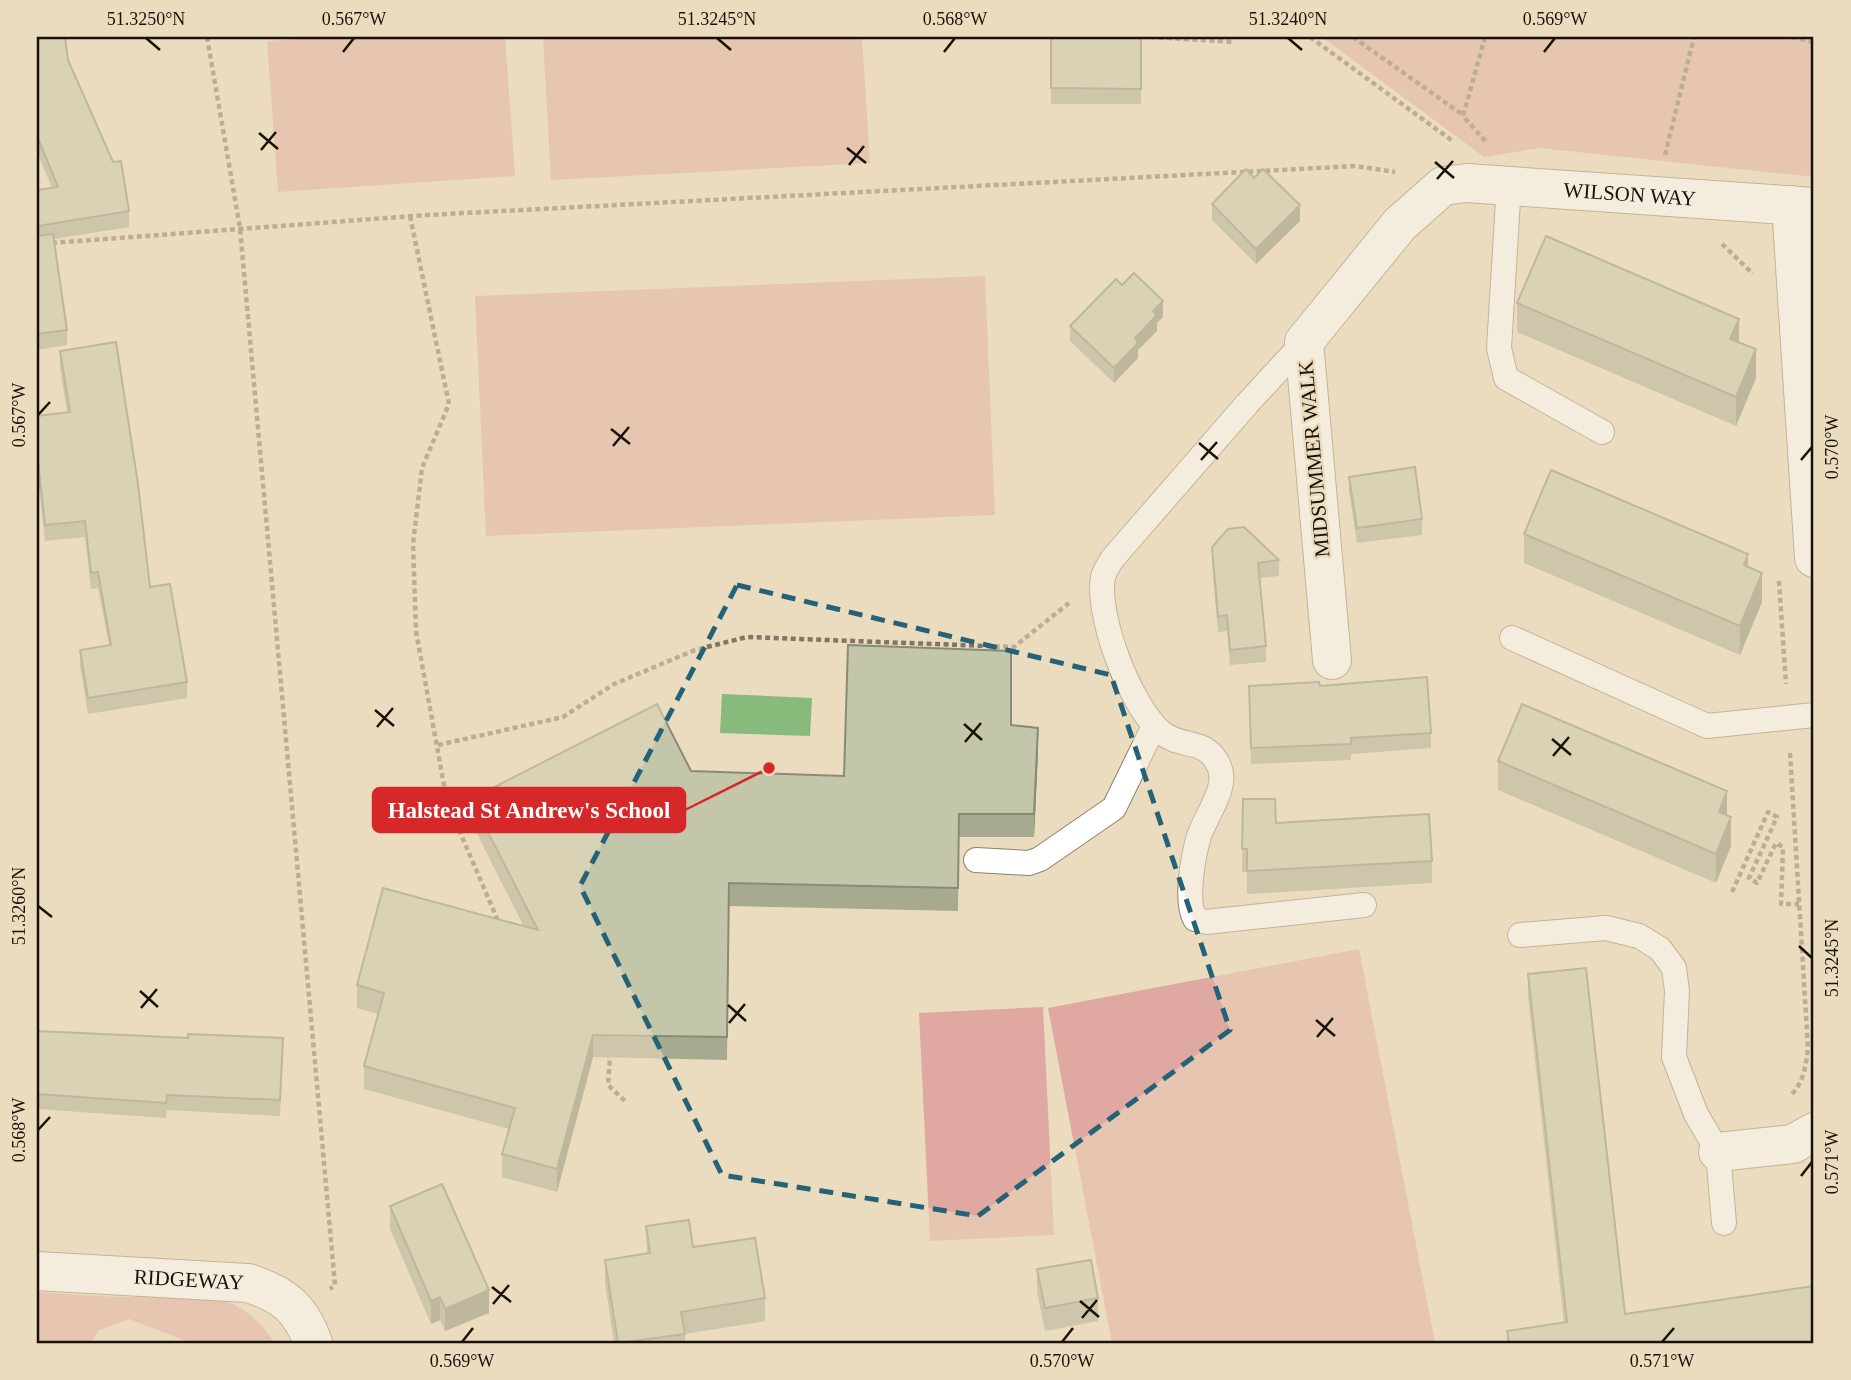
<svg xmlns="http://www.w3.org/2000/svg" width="1851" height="1380" viewBox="0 0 1851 1380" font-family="Georgia,serif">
	<rect width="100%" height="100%" fill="#ebdcc0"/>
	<g fill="#dfa8a1">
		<path d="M327,37H505L515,176L278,192L267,41Z"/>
		<path d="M543,37H862L870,163L551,180Z"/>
		<path d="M1322,37H1814V177L1540,148L1484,157Z"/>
		<path d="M985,276L995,515L486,536L475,296Z"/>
		<path d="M1359,949L1435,1343H1112L1048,1008Z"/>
		<path d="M1043,1007L1054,1235L930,1241L919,1013Z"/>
		<path d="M37,1292C69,1294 102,1297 135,1297C196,1296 236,1285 275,1343H191L129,1319L99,1330L91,1343H37Z"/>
	</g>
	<path fill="#86bb7c" d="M722,694L812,698L810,736L720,733Z"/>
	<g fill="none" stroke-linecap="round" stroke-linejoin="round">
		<defs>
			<g id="service">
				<path d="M1509,184L1499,348L1506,378L1602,432"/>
				<path d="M1304,342L1247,404L1113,558C1110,563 1105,570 1103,577C1096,617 1131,707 1162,733C1182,749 1206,737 1219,766C1229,787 1206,815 1199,836C1193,856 1185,901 1195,919L1206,922L1364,905"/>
				<path d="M1512,638L1707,726L1814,715"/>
				<path d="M976,860L1029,863L1040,859L1114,808L1154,726"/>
				<path d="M1520,935L1606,928L1639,936L1660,949L1674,968L1677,991L1674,1057L1696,1114L1718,1152L1724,1223"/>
			</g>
			<g id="minor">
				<path d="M1791,205L1814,558"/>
				<path id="s1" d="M1332,660L1304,342L1400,224L1443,186L1467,183L1814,207"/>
				<path d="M1718,1152L1793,1144L1814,1132"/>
				<path id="s2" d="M37,1271L248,1283C283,1294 301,1308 313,1343"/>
			</g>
		</defs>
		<use href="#service" stroke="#908268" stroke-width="26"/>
		<use href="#minor" stroke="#908268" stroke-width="40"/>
		<g stroke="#807663" stroke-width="4.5" stroke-dasharray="5 3.5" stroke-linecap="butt">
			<path d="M207,37L240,228L335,1285L330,1289"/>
			<path d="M1150,37L1235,42"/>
			<path d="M1310,37L1454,142"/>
			<path d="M1353,37L1463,115"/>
			<path d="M1485,37L1463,116L1487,143"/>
			<path d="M1792,37L1814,42"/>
			<path d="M1665,155L1694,37"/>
			<path d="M410,216L449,404L422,468L413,544L416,631L447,802L499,923"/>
			<path d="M52,243L427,215L1356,166L1395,172"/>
			<path d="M1722,244L1753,274"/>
			<path d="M1779,581L1786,684"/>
			<path d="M37,648V649"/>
			<path d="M438,745L563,717L614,684L695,650L747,637L1014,647L1069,603"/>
			<path d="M1790,753L1808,1048C1806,1065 1804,1081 1792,1094"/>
			<path d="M1732,892L1768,812L1777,817L1749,878L1757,883L1776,843L1783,847L1781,904H1799"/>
			<path d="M607,1053L610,1058L608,1085L626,1102"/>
		</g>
		<use href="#service" stroke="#fff" stroke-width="24"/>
		<use href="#minor" stroke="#fff" stroke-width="38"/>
	</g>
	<g fill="#a8aa90">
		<path d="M37,37L68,60L129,211V227L54,239L67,330V345L37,350V190L52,188L37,152Z"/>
		<rect x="1051" y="37" width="90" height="67"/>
		<path d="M1254,178L1300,221L1256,264L1212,220V204Z"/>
		<path d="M1517,303L1756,378L1736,426L1517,332Z"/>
		<path d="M1163,317L1157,323V331L1138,350V358L1114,383L1070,341V326Z"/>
		<path d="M60,351L187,682V698L88,714L80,666V650L109,645L98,588L91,589L85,537L45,541L37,467V416L67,412L60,367Z"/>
		<path d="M1349,477L1422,519V535L1357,543L1349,492Z"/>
		<path d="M1524,534L1748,567L1762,602L1740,655L1524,563Z"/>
		<path d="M1212,547L1279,560V576L1260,578L1266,646V662L1230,665L1227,631L1218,632L1212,563Z"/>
		<path d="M1320,686L1431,733V748L1351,754V760L1251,764L1249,702Z"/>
		<path d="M1011,725L1038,751L1034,837H959L958,911L729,906L727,1060L593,1057L557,1192L502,1177V1154L509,1129L364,1089V1066L378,1014L357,1008V985L524,927L471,822V799L691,771L844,776Z"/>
		<path d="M1498,761L1727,816L1731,846L1716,883L1498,790Z"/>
		<path d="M1243,799L1276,823L1432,861V883L1247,894V872H1242Z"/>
		<path d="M1528,974L1625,1314L1814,1343H1507V1331L1564,1323L1528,997Z"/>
		<path d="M37,1031L283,1053L280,1116L167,1110L166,1118L37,1109Z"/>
		<path d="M390,1206L489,1313L445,1331L440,1320L431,1324L390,1229Z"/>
		<path d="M646,1226L693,1247L765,1298V1321L685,1334V1343H614L605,1283V1260L647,1253Z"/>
		<path d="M1037,1269L1098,1298V1321L1045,1331L1037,1292Z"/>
	</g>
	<g fill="#888b76">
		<path d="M1300,205V221L1256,264V249Z"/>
		<path d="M1163,301V317L1157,323V331L1138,350V358L1114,383V368L1153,311Z"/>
		<path d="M1739,319V348L1730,339Z"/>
		<path d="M1756,349V378L1736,426V397Z"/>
		<path d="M1748,554V583L1744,565Z"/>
		<path d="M1762,573V602L1740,655V626Z"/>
		<path d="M1038,728V751L1034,837V814Z"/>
		<path d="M1727,791V820L1719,812Z"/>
		<path d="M1731,817V846L1716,883V854Z"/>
		<path d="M593,1035V1057L557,1192V1169Z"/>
		<path d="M489,1290V1313L445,1331V1309Z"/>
		<path d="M440,1297V1320L431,1324V1301Z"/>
	</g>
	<g fill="#c3c6a8" stroke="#888b76" stroke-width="2">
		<path d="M37,37H65L68,60L113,162L121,161L129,211L38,226L37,217V190L58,187L37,136Z"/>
		<path d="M1051,37H1141V89L1051,88Z"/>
		<path d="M1246,169L1254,178L1263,169L1300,205L1256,249L1212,204Z"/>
		<path d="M53,234L67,330L37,334V236Z"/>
		<path d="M1546,236L1739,319L1730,339L1756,349L1736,397L1517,303Z"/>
		<path d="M1134,273L1163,301L1153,311L1157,315L1135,338L1138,343L1114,368L1070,326L1116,279L1122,285Z"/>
		<path d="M116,342L138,484L150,587L170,584L187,682L88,698L80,650L111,645L98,572L91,573L85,521L45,525L37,452V416L70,412L60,351Z"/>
		<path d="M1415,467L1422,519L1357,528L1349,477Z"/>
		<path d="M1551,470L1748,554L1744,565L1762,573L1740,626L1524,534Z"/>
		<path d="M1244,527L1279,560L1258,563L1266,646L1230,650L1227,615L1218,617L1212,547L1228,529Z"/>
		<path d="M848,645L1011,651V725L1038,728L1034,814H959L958,888L729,883L727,1037L593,1035L557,1169L502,1154L515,1108L364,1066L384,993L357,985L383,888L538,930L471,799L657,704L691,771L844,776Z"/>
		<path d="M1427,677L1431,733L1351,738V744L1251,748L1249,686L1319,682L1320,686Z"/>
		<path d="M1522,704L1727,791L1719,812L1731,817L1716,854L1498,761Z"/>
		<path d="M1243,799H1275L1276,823L1429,814L1432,861L1247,871V849H1242Z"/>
		<path d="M1586,968L1625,1314L1814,1286V1343H1509L1507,1331L1567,1322L1528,974Z"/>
		<path d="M37,1031L188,1038V1034L283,1038L280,1100L167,1095L166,1103L37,1094Z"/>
		<path d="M442,1184L489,1290L445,1309L440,1297L431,1301L390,1206Z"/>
		<path d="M689,1220L693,1247L755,1238L765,1298L681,1312L685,1334L618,1343L605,1260L650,1253L646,1226Z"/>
		<path d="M1091,1260L1098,1298L1045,1308L1037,1269Z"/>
	</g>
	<path d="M0 0H1851V1380H0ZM737,585L1111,675L1230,1030L978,1216L722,1175L580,886Z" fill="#ebdcc0" fill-opacity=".55" fill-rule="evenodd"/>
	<path fill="none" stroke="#246278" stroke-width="5" stroke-dasharray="14 9" stroke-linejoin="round" d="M737,585L1111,675L1230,1030L978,1216L722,1175L580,886Z"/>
	<path fill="none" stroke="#181309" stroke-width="2.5" d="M146,38L160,50M717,38L731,50M1288,38L1302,50M343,52L354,38M944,52L955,38M1544,52L1555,38M259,133L278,149M847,148L866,163M261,150L276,132M1435,162L1454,178M849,165L864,146M1437,179L1453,161M38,415L50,402M611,429L630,444M1199,443L1218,459M613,446L629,427M1201,460L1217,442M1801,460L1812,447M375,710L394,726M964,724L982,740M377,727L393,708M1552,739L1571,755M965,742L981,723M1553,756L1569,737M38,906L52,917M1799,946L1812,958M140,991L158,1007M728,1005L746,1021M141,1008L157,989M1316,1020L1335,1036M729,1023L745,1004M1317,1037L1333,1018M38,1130L50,1117M1801,1176L1812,1162M492,1287L511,1302M1080,1301L1099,1317M493,1304L509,1285M1082,1318L1097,1300M462,1342L473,1328M1062,1342L1073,1328M1662,1342L1674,1328"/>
	<g text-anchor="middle" stroke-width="5" stroke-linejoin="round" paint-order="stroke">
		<g font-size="21" fill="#181309" stroke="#ebdcc0">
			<text dy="7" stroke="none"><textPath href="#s1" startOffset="716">WILSON WAY</textPath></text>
			<text transform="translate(1314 459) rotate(-95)" y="7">MIDSUMMER WALK</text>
			<text dy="7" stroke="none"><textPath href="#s2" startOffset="152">RIDGEWAY</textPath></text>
		</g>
	</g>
	<path fill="none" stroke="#d62828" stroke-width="2.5" d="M769 768L685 810"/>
	<circle fill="#d62828" stroke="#ebdcc0" stroke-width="2.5" cx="769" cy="768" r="7"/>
	<rect fill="#d62828" stroke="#d62828" stroke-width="2.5" x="373" y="788" width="312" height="44" rx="7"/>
	<g font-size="23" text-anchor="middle" font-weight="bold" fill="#fff">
		<text x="529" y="818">Halstead St Andrew's School</text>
	</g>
	<rect width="1851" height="1380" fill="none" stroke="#ebdcc0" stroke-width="77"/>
	<rect x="38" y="38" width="1774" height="1304" fill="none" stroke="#181309" stroke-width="2.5"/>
	<g font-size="18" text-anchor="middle" fill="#181309">
		<text x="146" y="25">51.3250°N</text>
		<text x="354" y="25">0.567°W</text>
		<text x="717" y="25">51.3245°N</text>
		<text x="955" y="25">0.568°W</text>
		<text x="1288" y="25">51.3240°N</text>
		<text x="1555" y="25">0.569°W</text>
		<text transform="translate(19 415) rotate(-90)" y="6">0.567°W</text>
		<text transform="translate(1832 447) rotate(-90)" y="6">0.570°W</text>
		<text transform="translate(19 906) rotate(-90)" y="6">51.3260°N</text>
		<text transform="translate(1832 958) rotate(-90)" y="6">51.3245°N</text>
		<text transform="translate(19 1130) rotate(-90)" y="6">0.568°W</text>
		<text transform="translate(1832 1162) rotate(-90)" y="6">0.571°W</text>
		<text x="462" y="1367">0.569°W</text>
		<text x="1062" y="1367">0.570°W</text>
		<text x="1662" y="1367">0.571°W</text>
	</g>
</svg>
